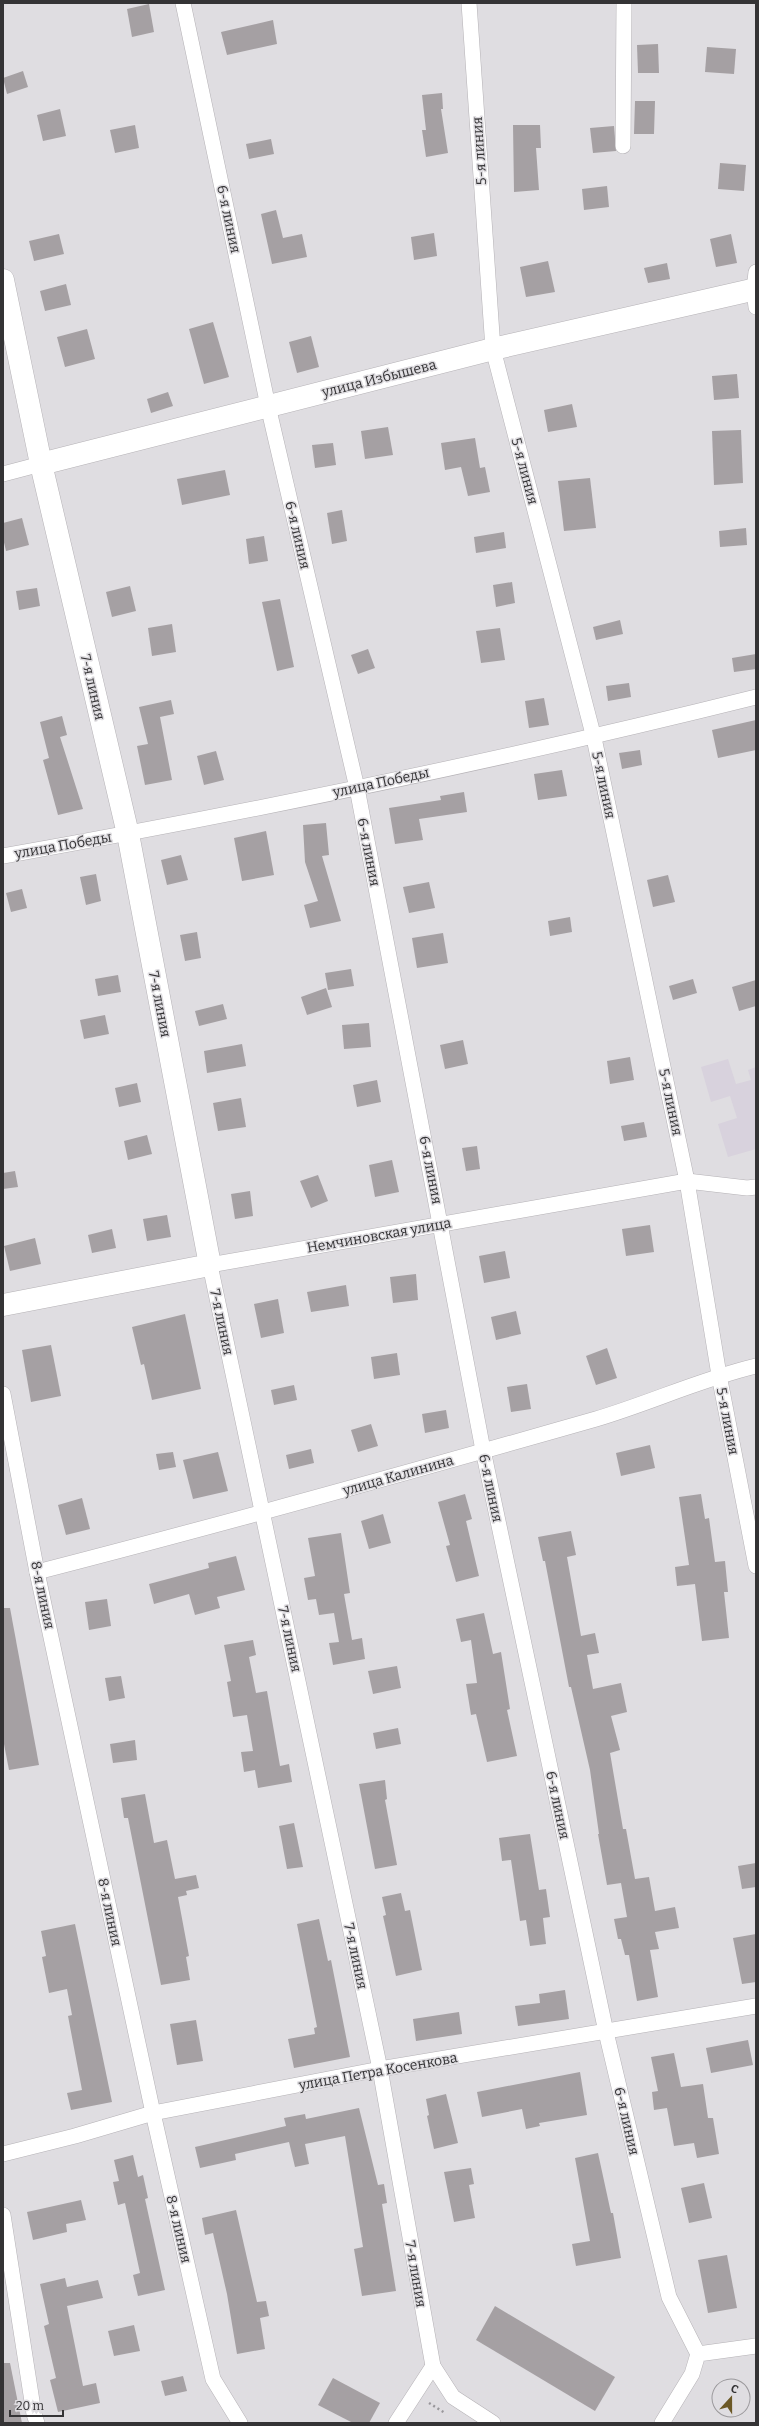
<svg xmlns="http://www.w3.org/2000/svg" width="759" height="2426" viewBox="0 0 759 2426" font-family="Bitter,serif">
	<rect width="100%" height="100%" fill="#dfdde1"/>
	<path fill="#d8d2dd" d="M728,1059L736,1084L751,1080L748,1070L756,1067V1149L728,1157L718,1124L737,1118L730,1096L711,1102L701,1067Z"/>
	<g fill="#a5a0a3">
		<path d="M149,4L154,32L132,37L127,9Z"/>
		<path d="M273,20L277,44L227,55L221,32Z"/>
		<path d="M658,44L659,73H638L637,45Z"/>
		<path d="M707,47L736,49L734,74L705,72Z"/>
		<path d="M23,71L28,87L7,94L3,78Z"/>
		<path d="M442,93L443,109H441L448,153L426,157L422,130H426L422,95Z"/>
		<path d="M635,101H655L654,134H634Z"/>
		<path d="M60,109L66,136L43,141L37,115Z"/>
		<path d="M135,125L139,148L115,153L110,130Z"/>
		<path d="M513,125H540L541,148H536L539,190L514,192Z"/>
		<path d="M614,126L616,151L593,153L590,128Z"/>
		<path d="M271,139L274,154L249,159L246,144Z"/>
		<path d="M720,163L746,165L744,191L718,189Z"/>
		<path d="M607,186L609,207L584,210L582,189Z"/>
		<path d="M276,210L283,238L302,234L307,257L272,264L261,214Z"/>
		<path d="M434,233L437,256L414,260L411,237Z"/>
		<path d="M59,234L64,254L34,261L29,241Z"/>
		<path d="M731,234L737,263L716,267L710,239Z"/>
		<path d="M548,261L555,292L526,297L520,267Z"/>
		<path d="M667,263L670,279L648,283L644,268Z"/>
		<path d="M66,284L71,305L45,311L40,291Z"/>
		<path d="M213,322L229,377L204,384L189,329Z"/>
		<path d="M87,329L95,359L65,367L57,337Z"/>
		<path d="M311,336L319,367L297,373L289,342Z"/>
		<path d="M737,374L739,398L714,400L712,376Z"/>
		<path d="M168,392L173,406L151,413L147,399Z"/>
		<path d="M572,404L577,427L548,432L544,410Z"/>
		<path d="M388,427L393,455L365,459L361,431Z"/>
		<path d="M741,430L743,483L714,485L712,431Z"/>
		<path d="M475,438L480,468L485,467L490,492L468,496L461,467L445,470L441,443Z"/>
		<path d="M333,443L336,465L315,468L312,445Z"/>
		<path d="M225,470L230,495L182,505L177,479Z"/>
		<path d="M590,478L596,528L564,531L558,481Z"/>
		<path d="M342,510L347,541L332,544L327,513Z"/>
		<path d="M22,518L29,545L6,551L3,538V523Z"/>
		<path d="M746,528L747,545L720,547L719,531Z"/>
		<path d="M504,532L506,548L476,553L474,537Z"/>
		<path d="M264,536L268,561L249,564L246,539Z"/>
		<path d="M512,582L515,603L496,607L493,585Z"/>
		<path d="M130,586L136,611L112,617L106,592Z"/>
		<path d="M37,588L40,606L19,610L16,591Z"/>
		<path d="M280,599L294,667L277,671L262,602Z"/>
		<path d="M620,620L623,634L596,640L593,627Z"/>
		<path d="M172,624L176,652L152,656L148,628Z"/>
		<path d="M500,628L505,660L481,663L476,631Z"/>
		<path d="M368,649L375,668L358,674L351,655Z"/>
		<path d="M756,654V669L734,672L732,658Z"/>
		<path d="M629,683L631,697L608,701L606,686Z"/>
		<path d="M544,698L549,725L529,728L525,701Z"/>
		<path d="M171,700L174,714L160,717L172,780L145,785L137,746L148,744L139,707Z"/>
		<path d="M62,716L67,735L60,737L83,809L58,815L43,760L49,758L40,722Z"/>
		<path d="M756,720V750L718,758L712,730Z"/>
		<path d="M640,750L642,765L622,769L619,753Z"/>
		<path d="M216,751L224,780L204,785L197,756Z"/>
		<path d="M562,770L567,796L538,800L534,774Z"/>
		<path d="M464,792L467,812L419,819L423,840L395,844L389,808L441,800L440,796Z"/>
		<path d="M326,823L329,855L322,856L341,921L310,928L304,905L318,901L305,862L303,825Z"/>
		<path d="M266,831L274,875L242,881L234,838Z"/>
		<path d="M181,855L188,880L167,885L161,860Z"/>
		<path d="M96,874L101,901L86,905L80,877Z"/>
		<path d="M668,875L675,902L653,907L647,880Z"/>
		<path d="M429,882L435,908L409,913L403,887Z"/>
		<path d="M22,889L27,908L11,912L6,893Z"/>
		<path d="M570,917L572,932L550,936L548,921Z"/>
		<path d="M197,932L201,958L185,961L180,935Z"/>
		<path d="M443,933L448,963L417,968L412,938Z"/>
		<path d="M351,969L354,986L328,990L325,973Z"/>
		<path d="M118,975L121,992L98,996L95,979Z"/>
		<path d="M693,979L697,993L673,1000L669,986Z"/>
		<path d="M756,980V1006L739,1011L732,987Z"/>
		<path d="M326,988L332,1007L307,1015L301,997Z"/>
		<path d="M223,1004L227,1019L199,1026L195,1011Z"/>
		<path d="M105,1015L109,1034L84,1039L80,1020Z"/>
		<path d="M369,1023L371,1047L344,1049L342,1025Z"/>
		<path d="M463,1040L468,1064L445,1069L440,1045Z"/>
		<path d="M242,1044L246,1066L207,1073L204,1051Z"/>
		<path d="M630,1057L634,1080L610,1084L607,1061Z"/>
		<path d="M377,1080L381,1102L357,1107L353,1085Z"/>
		<path d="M137,1083L141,1102L119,1107L115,1088Z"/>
		<path d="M241,1098L246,1127L218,1131L213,1103Z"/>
		<path d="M644,1122L647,1137L624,1141L621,1126Z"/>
		<path d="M147,1135L152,1154L128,1160L124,1141Z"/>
		<path d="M477,1146L480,1169L466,1171L462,1148Z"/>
		<path d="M392,1160L399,1192L375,1197L369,1165Z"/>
		<path d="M15,1171L18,1187L3,1189V1173Z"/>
		<path d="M318,1175L328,1201L311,1208L300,1181Z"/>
		<path d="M250,1191L253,1216L235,1219L231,1194Z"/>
		<path d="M167,1215L171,1237L147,1241L143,1219Z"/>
		<path d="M650,1225L654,1252L626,1256L622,1229Z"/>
		<path d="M112,1229L116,1248L92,1253L88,1235Z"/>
		<path d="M35,1238L41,1264L10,1271L4,1246Z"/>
		<path d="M505,1251L510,1278L484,1283L479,1256Z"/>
		<path d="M416,1274L418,1300L393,1303L390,1277Z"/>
		<path d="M346,1285L349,1306L311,1312L307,1292Z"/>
		<path d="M278,1299L284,1333L261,1338L254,1304Z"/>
		<path d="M516,1311L521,1334L496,1340L491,1317Z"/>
		<path d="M185,1314L201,1389L152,1400L144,1364L141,1365L132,1327Z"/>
		<path d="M51,1345L61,1396L31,1402L22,1350Z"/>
		<path d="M607,1348L617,1378L596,1385L586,1356Z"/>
		<path d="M397,1353L400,1375L374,1379L371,1357Z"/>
		<path d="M527,1384L531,1409L511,1412L507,1387Z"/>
		<path d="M294,1385L297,1400L274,1405L271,1390Z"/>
		<path d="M446,1410L449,1428L425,1433L422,1414Z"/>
		<path d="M371,1424L378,1446L358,1452L351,1430Z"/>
		<path d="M650,1445L655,1468L621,1476L616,1453Z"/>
		<path d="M311,1449L314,1463L289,1469L286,1455Z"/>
		<path d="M173,1452L176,1467L159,1470L156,1454Z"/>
		<path d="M218,1452L228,1491L193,1499L183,1460Z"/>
		<path d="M465,1494L472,1519L466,1521L479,1576L456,1582L446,1546L450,1545L438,1502Z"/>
		<path d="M701,1494L705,1519L709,1518L715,1562L725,1561L728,1592H724L729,1638L702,1641L695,1584L677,1586L675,1567L689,1565L679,1497Z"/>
		<path d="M82,1498L90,1529L66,1535L58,1505Z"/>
		<path d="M383,1514L391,1543L369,1549L361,1521Z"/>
		<path d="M571,1531L576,1555L567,1557L581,1636L595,1633L599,1653L587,1655L593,1689L621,1683L627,1712L611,1716L620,1750L610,1753L623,1829H626L635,1879L649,1877L655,1911L675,1907L679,1928L655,1932L659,1949L650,1950L658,1997L637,2001L629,1955H625L621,1939H618L614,1919L627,1917L621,1883L607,1885L598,1834H599L590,1770L571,1687H569L545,1561H543L538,1537Z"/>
		<path d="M341,1533L350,1593L344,1594L352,1640L362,1638L365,1659L333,1665L329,1643L339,1642L334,1613L319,1615L316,1599L308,1600L304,1578L315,1576L308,1538Z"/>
		<path d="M236,1556L245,1590L217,1597L220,1608L195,1615L189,1594L154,1604L149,1584L209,1568L208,1563Z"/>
		<path d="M107,1599L111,1626L89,1630L85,1602Z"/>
		<path d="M3,1608H10L39,1765L9,1770L3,1739Z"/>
		<path d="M484,1613L493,1654L501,1652L510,1709L507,1710L517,1756L487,1762L476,1714L471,1715L466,1684L477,1683L471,1640L461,1642L456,1619Z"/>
		<path d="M253,1640L256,1655L249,1657L256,1693L267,1691L280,1766L289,1764L292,1782L258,1788L255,1770L244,1772L241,1752L253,1751L247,1715L233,1717L227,1682L231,1681L224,1645Z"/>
		<path d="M397,1666L401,1688L373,1694L368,1671Z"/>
		<path d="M121,1676L125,1698L109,1701L105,1678Z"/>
		<path d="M398,1728L401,1744L376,1749L373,1733Z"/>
		<path d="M135,1740L137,1760L113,1763L110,1744Z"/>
		<path d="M385,1780L387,1799L385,1800L397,1865L375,1869L359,1784Z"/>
		<path d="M145,1794L154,1843L167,1840L175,1879L196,1875L199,1888L186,1891L187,1895L178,1897L189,1956L186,1957L190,1980L161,1985L128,1818H124L121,1798Z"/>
		<path d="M294,1823L303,1867L287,1869L279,1826Z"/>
		<path d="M530,1834L539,1890L546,1889L550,1917L543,1918L546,1944L530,1946L526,1920L520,1921L511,1860L502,1861L499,1838Z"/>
		<path d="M756,1863V1887L742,1889L738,1866Z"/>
		<path d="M401,1893L405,1911L410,1910L422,1970L396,1976L383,1916L386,1915L382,1897Z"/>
		<path d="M319,1919L328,1961L331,1960L350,2057L294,2068L288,2039L315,2034L314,2028L317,2027L297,1924Z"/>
		<path d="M75,1924L112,2102L71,2110L67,2093L82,2090L68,2016L72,2015L67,1989L49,1993L42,1957L46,1956L41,1931Z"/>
		<path d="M756,1934V1982L742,1984L733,1938Z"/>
		<path d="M565,1990L569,2019L518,2026L515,2006L540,2003L539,1994Z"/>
		<path d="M459,2012L462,2034L416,2041L413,2019Z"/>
		<path d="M196,2020L203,2061L177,2065L170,2024Z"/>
		<path d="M748,2040L753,2065L711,2073L706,2048Z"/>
		<path d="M674,2053L681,2087L703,2084L708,2118H713L719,2154L697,2158L694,2143L674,2146L667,2108L654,2110L652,2092L658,2091L651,2057Z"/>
		<path d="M580,2072L587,2115L539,2123L540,2126L526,2129L522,2109L482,2117L477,2092Z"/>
		<path d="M446,2094L458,2143L434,2149L427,2116L429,2115L426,2099Z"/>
		<path d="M359,2108L378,2185L384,2184L387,2203L382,2204L396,2291L362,2296L354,2249L363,2247L345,2136L305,2144L309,2164L295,2167L289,2142L235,2154L236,2160L200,2168L195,2147L286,2126L284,2118L305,2114L306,2119Z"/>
		<path d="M598,2153L611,2213H613L621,2258L576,2266L572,2244L590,2241L575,2158Z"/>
		<path d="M133,2155L138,2177L143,2175L148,2198L145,2199L165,2290L138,2296L133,2275L140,2273L125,2203L118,2205L113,2182L119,2181L114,2160Z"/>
		<path d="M471,2168L474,2184L469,2185L475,2218L454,2222L444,2172Z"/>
		<path d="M704,2183L712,2218L689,2223L681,2188Z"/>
		<path d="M81,2200L86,2220L66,2224L67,2232L33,2240L27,2212Z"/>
		<path d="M236,2210L257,2302L266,2301L269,2316L260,2318L265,2349L237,2354L227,2294L213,2233L205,2235L202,2218Z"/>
		<path d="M727,2255L737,2308L708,2313L698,2260Z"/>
		<path d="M65,2278L67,2287L98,2280L103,2298L67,2306L83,2386L96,2383L100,2403L58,2412L50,2380L56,2378L44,2326L49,2324L40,2284Z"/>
		<path d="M495,2306L615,2377L595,2411L476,2340Z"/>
		<path d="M134,2325L140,2351L114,2356L108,2331Z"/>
		<path d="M3,2363H10L22,2423H3Z"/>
		<path d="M183,2376L187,2391L165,2396L161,2381Z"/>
		<path d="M333,2378L380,2403L369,2423H353L318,2405Z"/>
	</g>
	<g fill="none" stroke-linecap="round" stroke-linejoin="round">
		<defs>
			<g id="street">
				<path d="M183,3L268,406L357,788L483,1450L606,2032L669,2297L698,2354"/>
				<path d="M469,3L493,349L594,738L687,1181L719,1375L756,1566"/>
				<path d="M623,146L624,3"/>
				<path d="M756,272L754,290L756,307"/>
				<path d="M3,474L41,464"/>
				<path d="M3,856C256,811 507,759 756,697"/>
				<path d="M3,1394L37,1572L153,2113L213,2379L240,2423"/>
				<path d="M37,1572C224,1524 410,1472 596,1419C650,1403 701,1379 756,1366"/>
				<path d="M3,2154L75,2136L153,2113L380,2069L756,2006"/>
				<path d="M3,2215L34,2414L37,2423"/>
				<path d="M396,2423L433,2366"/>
				<path d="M493,2423L453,2397L433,2366L380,2069L210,1265L687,1181L747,1188L756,1187"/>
				<path d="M662,2423L692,2374L698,2354L756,2346"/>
			</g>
			<g id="secondary">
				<path d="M3,280L41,464L128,834L210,1265L3,1305"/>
				<path d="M41,464L493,349L756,289"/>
			</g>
		</defs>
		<use href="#street" stroke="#b5b2b6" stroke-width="16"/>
		<use href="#secondary" stroke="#b5b2b6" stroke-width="23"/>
		<path stroke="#99979b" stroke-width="2.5" stroke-dasharray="2 3" stroke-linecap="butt" d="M429,2403L445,2413"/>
		<use href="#street" stroke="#fff" stroke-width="15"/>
		<use href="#secondary" stroke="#fff" stroke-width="22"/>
	</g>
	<g text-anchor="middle" stroke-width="3" stroke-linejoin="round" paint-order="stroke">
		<g font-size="14" fill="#343335" stroke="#dfdde1">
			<text transform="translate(479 151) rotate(-94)" y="5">5-я линия</text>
			<text transform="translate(229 219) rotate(78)" y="5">6-я линия</text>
			<text transform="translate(379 378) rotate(-14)" y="5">улица Избышева</text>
			<text transform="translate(525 471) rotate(75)" y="5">5-я линия</text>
			<text transform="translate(298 535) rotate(77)" y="5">6-я линия</text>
			<text transform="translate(93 687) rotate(77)" y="5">7-я линия</text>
			<text transform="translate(381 782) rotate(-12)" y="5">улица Победы</text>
			<text transform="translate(604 785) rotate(78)" y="5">5-я линия</text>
			<text transform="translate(63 845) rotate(-10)" y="5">улица Победы</text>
			<text transform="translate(369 852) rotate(79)" y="5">6-я линия</text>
			<text transform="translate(160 1004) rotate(79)" y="5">7-я линия</text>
			<text transform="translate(671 1102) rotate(78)" y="5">5-я линия</text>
			<text transform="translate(431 1170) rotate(79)" y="5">6-я линия</text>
			<text transform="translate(379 1235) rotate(-10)" y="5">Немчиновская улица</text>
			<text transform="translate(222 1322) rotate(78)" y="5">7-я линия</text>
			<text transform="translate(728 1421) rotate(79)" y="5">5-я линия</text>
			<text transform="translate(398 1475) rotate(-16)" y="5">улица Калинина</text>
			<text transform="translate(491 1488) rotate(78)" y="5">6-я линия</text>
			<text transform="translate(43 1595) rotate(78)" y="5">8-я линия</text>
			<text transform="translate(290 1639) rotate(78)" y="5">7-я линия</text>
			<text transform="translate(558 1805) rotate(78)" y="5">6-я линия</text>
			<text transform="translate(110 1912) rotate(78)" y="5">8-я линия</text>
			<text transform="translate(356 1956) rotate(78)" y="5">7-я линия</text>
			<text transform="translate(378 2071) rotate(-10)" y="5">улица Петра Косенкова</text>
			<text transform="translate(627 2121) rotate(77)" y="5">6-я линия</text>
			<text transform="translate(179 2229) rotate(77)" y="5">8-я линия</text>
			<text transform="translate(416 2274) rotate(80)" y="5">7-я линия</text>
		</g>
	</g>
	<rect width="759" height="2426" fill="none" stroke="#343335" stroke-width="8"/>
	<g transform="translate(731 2398) rotate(21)"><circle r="19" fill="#dfdde1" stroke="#9b999c"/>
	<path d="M0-3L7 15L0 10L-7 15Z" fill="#6b5826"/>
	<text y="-6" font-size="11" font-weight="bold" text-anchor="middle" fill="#343335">С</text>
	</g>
	<path d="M10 2410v6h53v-6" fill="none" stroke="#343335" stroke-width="2"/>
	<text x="16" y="2410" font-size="12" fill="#343335" stroke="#dfdde1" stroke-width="3" paint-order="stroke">20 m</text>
</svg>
